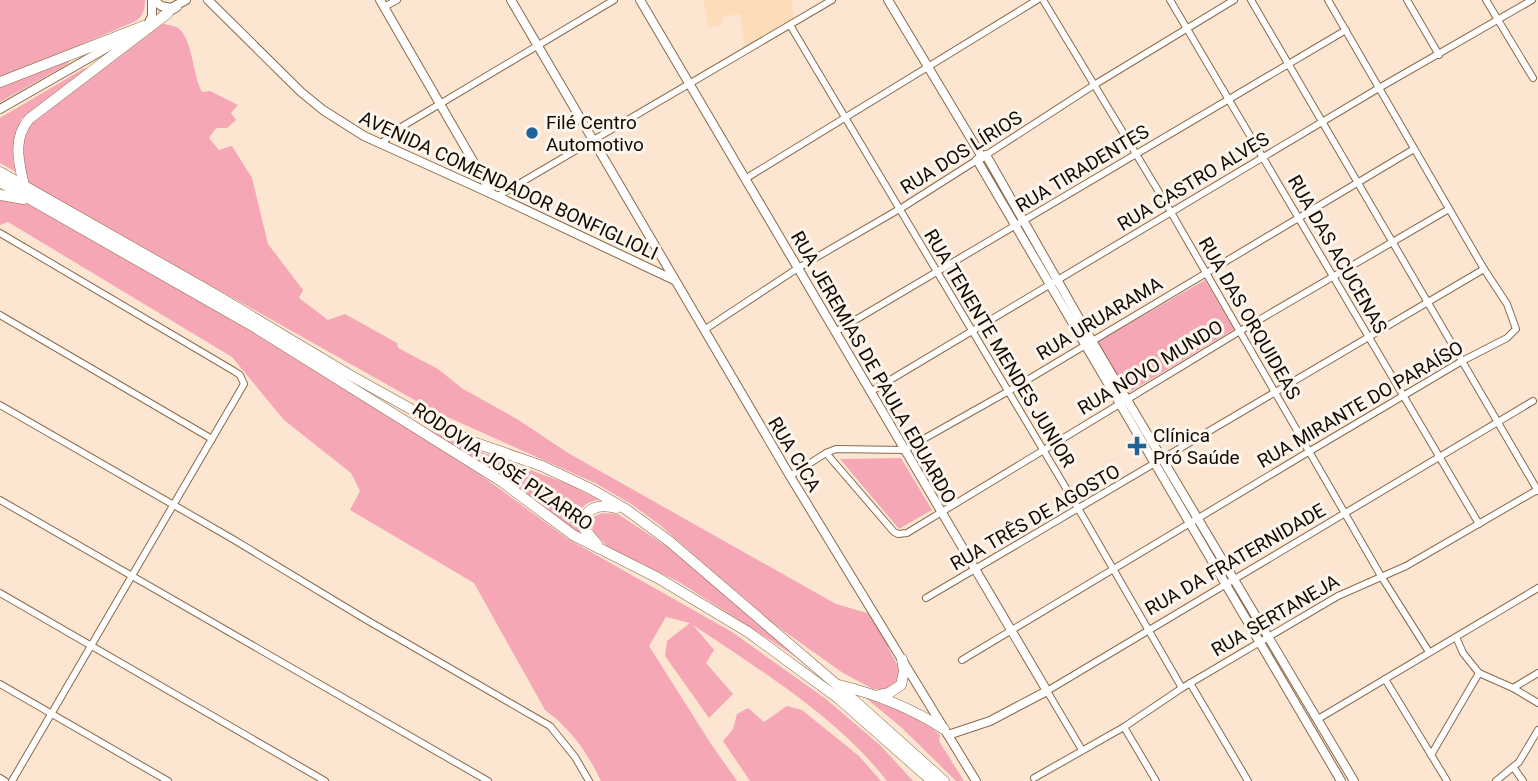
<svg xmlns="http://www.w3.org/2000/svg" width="1538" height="781" viewBox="0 0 1538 781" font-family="Roboto,sans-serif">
	<rect width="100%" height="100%" fill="#fce6d1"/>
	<path fill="#fddcba" d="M703,0H791L794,18L745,48L740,14L722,17L721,26L709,27Z"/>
	<g fill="#f5a7b6">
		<path d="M0,0H145C145,9 143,16 136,21L0,79Z"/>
		<path d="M162,23C166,25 174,25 178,28C192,37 193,76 202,92L210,91L238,105L231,113L236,120L227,128H216L209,138L219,150L232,146L252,178L268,244L303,290L299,298L328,320L345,314L397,343L398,348L438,369L463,389L517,419L568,453L836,604L871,614L890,643L888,648L901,671L896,683L887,689H873L843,673L764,617L660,525L631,504L595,483L436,412L28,183C23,160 17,140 32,120Z"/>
		<path d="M74,57L66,65L0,102V86Z"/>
		<path d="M92,66L21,119L14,141L13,161L16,172L0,163V118L83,69Z"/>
		<path d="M0,200L27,203L197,299L284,351L460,460L568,539L732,632L826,699L881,746L913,781H887C836,716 761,671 693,625L714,650L706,663L733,694L709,718L665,656L667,641L690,623L666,617L649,646L711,744L737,781H601C587,752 571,729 545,710L474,583L350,510L360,491L351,473L284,420L232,357L8,222L0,225Z"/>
		<path d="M1205,280L1234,329L1128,393L1097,342Z"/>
		<path d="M430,430L468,447L568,484L599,500C579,502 575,517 580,534Z"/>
		<path d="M901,458L932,510L899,529L840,459Z"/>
		<path d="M603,513L618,514L669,548L801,660L679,582L608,547L595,534L590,524L592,517Z"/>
		<path d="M866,698C892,708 919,716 940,735L939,741L964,781H956L902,728Z"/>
		<path d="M787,706L802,710L859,756L881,781H750L723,741L733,729L737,714L748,708L764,722Z"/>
	</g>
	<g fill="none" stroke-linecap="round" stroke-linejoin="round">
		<defs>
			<g id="minor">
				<path d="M1043,0L1168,207L1381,576L1429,652"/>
				<path d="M1170,0L1479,524"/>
				<path d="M1251,0L1538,491"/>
				<path d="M1407,0L1439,55"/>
				<path d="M1486,0L1533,78"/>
				<path d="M384,7L397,0"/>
				<path d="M790,25L1082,515L1182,688"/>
				<path d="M380,144L403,126L614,0"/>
				<path d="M986,155L1094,85L1234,0"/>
				<path d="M745,179L1037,0"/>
				<path d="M498,196L832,0"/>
				<path d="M0,233L234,371L240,375L244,384L12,781"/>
				<path d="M0,315L212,439"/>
				<path d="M704,330L798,268L903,207L977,160"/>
				<path d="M835,332L1346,30"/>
				<path d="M870,392L1379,88L1532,0"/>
				<path d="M0,405L231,538L365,619L550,726L575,757L589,781"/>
				<path d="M826,453L894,532L898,534L907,533L1240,331L1449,209"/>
				<path d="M790,476L826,453L836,449L904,450L1007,392L1414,149"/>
				<path d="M0,500L488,781"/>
				<path d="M0,593L325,781"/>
				<path d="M926,598L1484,269"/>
				<path d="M1456,637L1463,653L1479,673L1513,688L1538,703"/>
				<path d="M962,660L1310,451L1462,361L1507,338L1516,329L1507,304L1484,269L1328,0"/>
				<path d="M1385,679L1447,781"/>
				<path d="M1190,683L1248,781"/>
				<path d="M0,684L168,781"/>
				<path d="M1513,688L1538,673"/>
				<path d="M1318,719L1538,588"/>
				<path d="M1124,727L1156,781"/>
				<path d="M1082,750L1047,691L1533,401"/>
				<path d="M1431,755L1479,673"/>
				<path d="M1514,768L1523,781"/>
				<path d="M0,778L5,781"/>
				<path d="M1034,778L1124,727L1182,688L1338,596L1406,566L1537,490"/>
				<path d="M1496,781L1519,762L1538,730"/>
			</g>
			<g id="tertiary">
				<path d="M154,0L161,6L171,8L186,0"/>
				<path d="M208,0L301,92L323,110L364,136L492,194L674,280"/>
				<path d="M380,0L492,194"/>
				<path d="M511,0L790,476L976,781"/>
				<path d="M640,0L1047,691L990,721L948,735"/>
				<path d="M888,0L982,157"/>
				<path d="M163,15L177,7"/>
				<path d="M149,22L152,16V0"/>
				<path d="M0,109L131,34"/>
				<path d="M1341,781L977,160L986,155L1092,341L1354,781"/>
			</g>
			<g id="primary">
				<path d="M0,82L144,26"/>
				<path d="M0,172L211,292L348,374L445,428L470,441L542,466L591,489L627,510L669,541L837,685L944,781"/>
				<path d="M0,182L256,328L501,481L573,535L658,578L748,632L838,698L932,781"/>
				<path d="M24,186C19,162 12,140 29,119L168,13"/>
				<path d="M0,195L24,199"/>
				<path d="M597,544L585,530C579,509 599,503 616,508"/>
				<path d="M839,685C876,694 911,708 944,729"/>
				<path d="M879,695L889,693L901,685L904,671L902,659"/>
			</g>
		</defs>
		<use href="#minor" stroke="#8a6a49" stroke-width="8"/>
		<use href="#tertiary" stroke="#8a6a49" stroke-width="10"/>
		<use href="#primary" stroke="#8a6a49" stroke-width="11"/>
		<use href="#minor" stroke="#fff" stroke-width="6"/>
		<use href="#tertiary" stroke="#fff" stroke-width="8"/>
		<use href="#primary" stroke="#fff" stroke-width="10"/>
	</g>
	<g fill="#206398" stroke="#fdf6ef" stroke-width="2.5">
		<circle cx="532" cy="133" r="7"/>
		<path d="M1133.5 435.5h7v7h7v7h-7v7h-7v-7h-7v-7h7z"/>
	</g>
	<g text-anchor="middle" stroke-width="6" stroke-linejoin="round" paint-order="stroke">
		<g font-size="19" fill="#150a01" stroke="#fdf6ef" text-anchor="start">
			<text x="546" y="129">Filé Centro<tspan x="546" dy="22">Automotivo</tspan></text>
			<text x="1153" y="442">Clínica<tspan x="1153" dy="22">Pró Saúde</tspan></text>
		</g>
		<g font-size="19" fill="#150a01" stroke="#fdf6ef">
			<text transform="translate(961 152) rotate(-32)" y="7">RUA DOS LÍRIOS</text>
			<text transform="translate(1082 168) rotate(-31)" y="7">RUA TIRADENTES</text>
			<text transform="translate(1193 181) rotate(-31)" y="7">RUA CASTRO ALVES</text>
			<text transform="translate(509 185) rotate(25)" y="7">AVENIDA COMENDADOR BONFIGLIOLI</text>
			<text transform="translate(1338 254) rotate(60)" y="7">RUA DAS ACUCENAS</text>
			<text transform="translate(1099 318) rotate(-31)" y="7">RUA URUARAMA</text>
			<text transform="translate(1250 318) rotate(60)" y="7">RUA DAS ORQUIDEAS</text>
			<text transform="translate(1000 348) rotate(59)" y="7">RUA TENENTE MENDES JUNIOR</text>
			<text transform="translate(874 367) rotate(60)" y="7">RUA JEREMIAS DE PAULA EDUARDO</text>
			<text transform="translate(1150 367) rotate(-31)" y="7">RUA NOVO MUNDO</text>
			<text transform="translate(1360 404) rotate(-30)" y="7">RUA MIRANTE DO PARAÍSO</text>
			<text transform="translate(795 454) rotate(59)" y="7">RUA CICA</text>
			<text transform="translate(503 466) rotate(34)" y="7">RODOVIA JOSÉ PIZARRO</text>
			<text transform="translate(1035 517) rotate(-30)" y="7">RUA TRÊS DE AGOSTO</text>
			<text transform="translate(1235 559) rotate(-30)" y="7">RUA DA FRATERNIDADE</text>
			<text transform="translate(1275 615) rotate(-30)" y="7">RUA SERTANEJA</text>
		</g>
	</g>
</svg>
